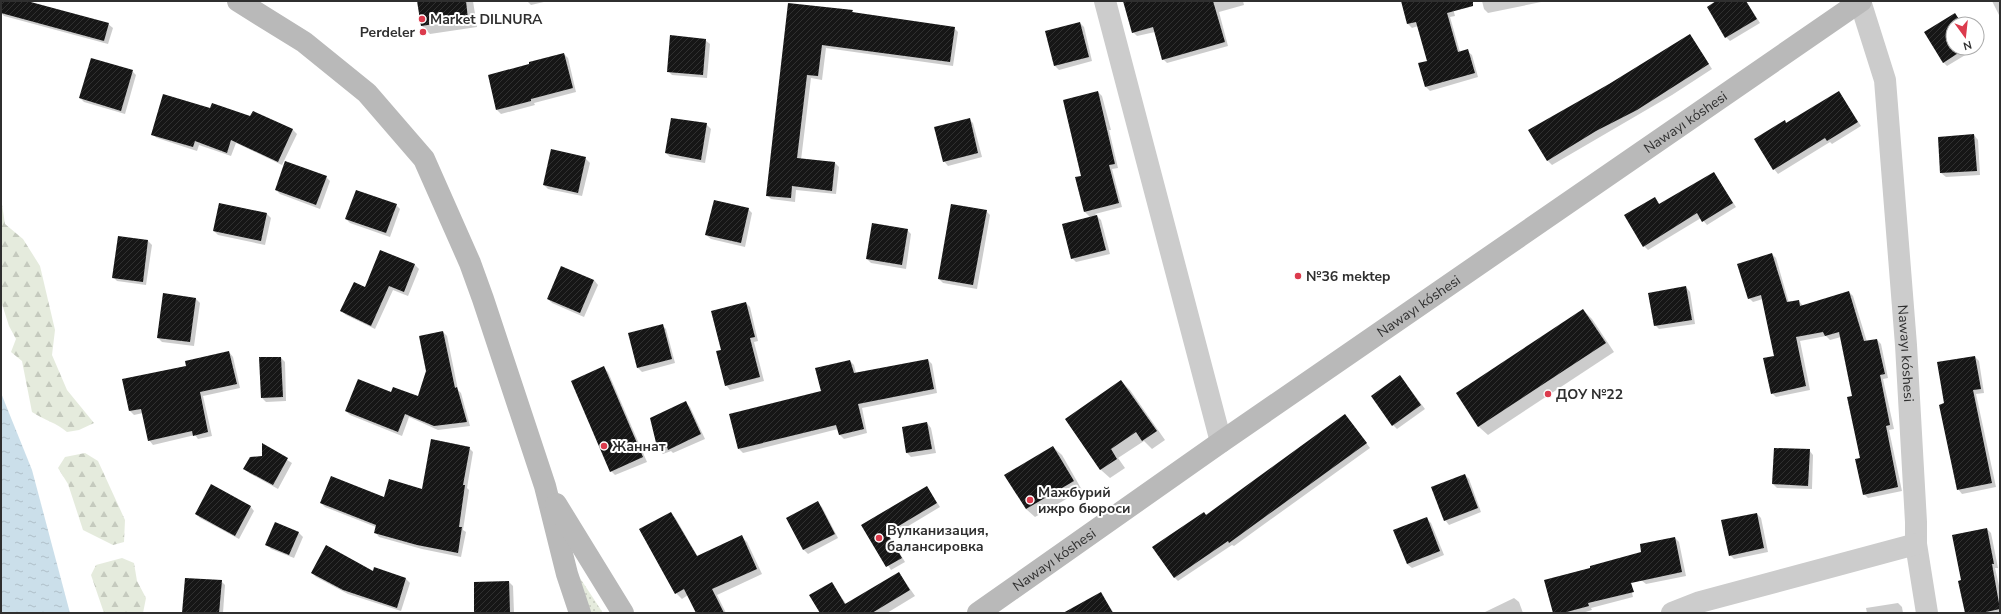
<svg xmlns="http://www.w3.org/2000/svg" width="2001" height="614" viewBox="0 0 2001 614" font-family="'Nunito Sans',sans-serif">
	<defs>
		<pattern id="grass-dots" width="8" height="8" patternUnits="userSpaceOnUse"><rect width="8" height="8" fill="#e5ebdd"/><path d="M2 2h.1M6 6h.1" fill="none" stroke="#c5cabe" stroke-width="1.8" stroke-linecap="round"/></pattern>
		<pattern id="forest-firs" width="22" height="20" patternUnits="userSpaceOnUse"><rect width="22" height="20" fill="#e5ebdd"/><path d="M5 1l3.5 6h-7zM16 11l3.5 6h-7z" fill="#c5cabe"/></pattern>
		<pattern id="water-ripples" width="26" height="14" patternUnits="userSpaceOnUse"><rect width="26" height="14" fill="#cbdfea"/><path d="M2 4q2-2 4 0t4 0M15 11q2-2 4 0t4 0" fill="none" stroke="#afc0c9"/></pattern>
		<pattern id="building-hatch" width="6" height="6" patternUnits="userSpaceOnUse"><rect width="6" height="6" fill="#161616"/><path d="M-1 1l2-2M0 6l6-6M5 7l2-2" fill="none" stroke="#303030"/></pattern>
	</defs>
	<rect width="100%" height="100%" fill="#fff"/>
	<path fill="url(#grass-dots)" d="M576,572L603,613H590Z"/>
	<g fill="url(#forest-firs)">
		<path d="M1,198L5,224L23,239L40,266L55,330L52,355L67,390L94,423L79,430L67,432C57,423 44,420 32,412L22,361L11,352L16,339L9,326L1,301Z"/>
		<path d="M85,453L98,461L125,520L124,542L113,545L83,530L68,484L58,468L65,457Z"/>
		<path d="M122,558L134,563L137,581L146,598L143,613H104L91,575L96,565Z"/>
	</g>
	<path fill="url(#water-ripples)" d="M1,393L32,470L70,613H1Z"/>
	<g fill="#0003">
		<path d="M3,1H25L108,24L113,28L108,44L4,16L1,13Z"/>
		<path d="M418,1H473L477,27L430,34L421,25Z"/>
		<path d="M527,1H548L531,5Z"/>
		<path d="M1124,1H1243L1244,5L1219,12L1228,46L1167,63L1163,59L1155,32L1137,36L1133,32Z"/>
		<path d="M1402,1H1451L1455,16L1450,17L1460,52L1467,51L1472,55L1478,77L1430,91L1426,87L1428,62L1418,26L1412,28L1408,24Z"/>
		<path d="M1482,1H1546L1488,13L1484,9Z"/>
		<path d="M1718,1H1746L1760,23L1730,41L1726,37Z"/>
		<path d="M1992,1H2000V17Z"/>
		<path d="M789,4L852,11L854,13L954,28L958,32L953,66L826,48L822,80L811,78L801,160L835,163L839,167L836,194L796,190L795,202L771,199L767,195Z"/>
		<path d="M1955,14L1962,24H1953V48H1977L1947,66L1943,62Z"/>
		<path d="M1080,23L1084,27L1092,61L1059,70L1055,66Z"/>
		<path d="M1690,35L1712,69L1672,95L1552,165L1548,161L1529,131L1610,84Z"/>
		<path d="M705,40L710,44L707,78L672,75L668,71Z"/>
		<path d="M564,54L568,58L576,92L534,103L535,105L501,114L497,110Z"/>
		<path d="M132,71L136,75L125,114L84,102L80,98Z"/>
		<path d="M1098,92L1102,96L1111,130H1109L1118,168L1112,169L1122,207L1095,214L1101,220L1110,254L1076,262L1072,258L1090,217L1085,212L1076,178L1082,176Z"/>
		<path d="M1839,92L1861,126L1832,144L1830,142L1778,174L1774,169L1787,124Z"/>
		<path d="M211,109L251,117L253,112L293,130L297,134L282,165L236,143L231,156L199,145L197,151L157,138L152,134Z"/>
		<path d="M969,119L973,123L982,157L948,166L944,161Z"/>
		<path d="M706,124L711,129L705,163L670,157L666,153Z"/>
		<path d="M1974,135L1978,140L1980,175L1946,177L1941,173Z"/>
		<path d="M585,158L590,163L582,196L548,189L544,185Z"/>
		<path d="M1714,173L1736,207L1707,225L1701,218L1648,250L1644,246L1655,198L1660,205Z"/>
		<path d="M326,177L330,181L320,209L280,194L276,190Z"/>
		<path d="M396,205L400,209L390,237L350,223L346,219Z"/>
		<path d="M748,209L752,213L745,247L711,239L706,235Z"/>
		<path d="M986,211L990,215L977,289L943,283L939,279Z"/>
		<path d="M267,214L271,218L265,245L218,235L214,231Z"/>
		<path d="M907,230L911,234L906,269L871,263L867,259Z"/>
		<path d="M148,241L152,245L146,285L117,281L113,277Z"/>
		<path d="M381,251L415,265L419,269L408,296L393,290L375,329L346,315L342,311L365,288Z"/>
		<path d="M1772,254L1776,258L1789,303L1799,301L1803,306L1849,292L1853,296L1867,342L1877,340L1881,344L1888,378L1883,379L1894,429L1889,430L1902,491L1868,498L1864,494L1853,396L1841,337L1830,340L1826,336L1800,341L1810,390L1776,397L1772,393L1775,357L1763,299L1753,302L1749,298Z"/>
		<path d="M594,280L598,285L584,317L552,303L548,299Z"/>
		<path d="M1686,287L1690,292L1695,324L1659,329L1655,325Z"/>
		<path d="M164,295L196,299L200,303L194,346L162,342L158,338Z"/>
		<path d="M746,303L750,307L758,341L754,342L764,381L730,390L726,385L722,350Z"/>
		<path d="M1583,310L1592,319L1614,352L1488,435L1479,427L1457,393Z"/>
		<path d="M662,325L666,329L675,363L642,372L638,368Z"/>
		<path d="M443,332L447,336L458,390L461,393L470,426L438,430L409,417L402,436L350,415L346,411L419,397Z"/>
		<path d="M229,352L233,357L240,388L203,396L212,436L198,439L195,435L153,445L149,440L143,413L134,415L130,411L123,380L187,366Z"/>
		<path d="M1975,357L1979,361L1984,393L1976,394L1996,487L1962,494L1958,489L1945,404Z"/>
		<path d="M281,358L285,362L286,401L266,402L262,398Z"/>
		<path d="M928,360L932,364L937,393L862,408L867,433L844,439L839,434L838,429L743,453L739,449L822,392L850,361L854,365L856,373Z"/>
		<path d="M604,368L608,372L647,462L615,475L611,471Z"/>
		<path d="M1400,376L1425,409L1397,429L1393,425Z"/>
		<path d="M1121,381L1130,390L1165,440L1152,449L1144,441L1118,458L1125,468L1110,478L1101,470L1066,420Z"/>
		<path d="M686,403L690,407L705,439L673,453L671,451L663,454L659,450Z"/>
		<path d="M1345,415L1370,448L1234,546L1232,545L1178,581L1174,577L1204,513L1207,516Z"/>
		<path d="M927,423L931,428L936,453L911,457L907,453L903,428Z"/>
		<path d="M263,445L292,463L278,489L249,473L245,469L263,457Z"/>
		<path d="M1053,447L1062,455L1082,490L1035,517L1026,509L1006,475Z"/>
		<path d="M469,448L473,452L467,488L469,490L463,530L466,532L461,557L422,549L379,537L375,532L376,527L325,507L321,503L385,498L423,490Z"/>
		<path d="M1809,450L1813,455L1812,489L1777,488L1773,484Z"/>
		<path d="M1465,475L1469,479L1481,512L1449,525L1445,520Z"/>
		<path d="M927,487L940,507L890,537L905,562L891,570L862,525Z"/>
		<path d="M818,503L822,507L838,538L808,554L804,550L787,519Z"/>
		<path d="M250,506L254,511L239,539L200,518L196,514Z"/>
		<path d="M671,513L676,519L698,557L742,537L747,542L762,574L717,595L726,613H697L688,595L682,599L676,593Z"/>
		<path d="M1757,514L1761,518L1768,552L1734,559L1730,555Z"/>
		<path d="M1427,519L1431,523L1444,555L1412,568L1407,564L1395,531Z"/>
		<path d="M276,523L299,533L303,537L294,558L271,549L267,545Z"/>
		<path d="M1987,529L1991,533L1998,568H1995L2000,590V613H1966L1962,581Z"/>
		<path d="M1675,538L1679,542L1686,576L1646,584L1641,580L1628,577L1633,597L1591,608L1592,610L1582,613H1554L1643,553Z"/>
		<path d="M375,568L406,579L410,583L401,611L348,594L316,577L312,573L373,572Z"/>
		<path d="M899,573L915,596L887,613H817L820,611L831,583L847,605Z"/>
		<path d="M221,581L225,585L223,613H183Z"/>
		<path d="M509,582L513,586L514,613H475Z"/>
		<path d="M1100,593L1114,613H1066Z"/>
		<path d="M1514,598L1519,602L1523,613H1483Z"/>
		<path d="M1898,603L1902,607L1903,613H1867L1866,608Z"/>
	</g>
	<g fill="url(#building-hatch)">
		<path d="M1,1H27L109,23L104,41L1,13Z"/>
		<path d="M417,1H466L468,19L421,26Z"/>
		<path d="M1123,1H1213L1225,42L1162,60L1153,27L1132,33Z"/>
		<path d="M1401,1H1473V6L1447,13L1458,52L1468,49L1475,73L1425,87L1418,63L1427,61L1416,22L1407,24Z"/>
		<path d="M1716,1H1746L1757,19L1725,38L1707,7Z"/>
		<path d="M788,3L853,10L852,12L955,27L950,62L822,45L818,76L807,75L797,158L835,162L832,191L792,186L791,198L766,196Z"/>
		<path d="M1955,13L1962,24H1953V48H1966L1943,63L1924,32Z"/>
		<path d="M1080,22L1089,57L1054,66L1045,31Z"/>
		<path d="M1690,34L1709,64L1637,110L1596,131L1547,161L1528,130L1609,84Z"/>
		<path d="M670,35L706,39L703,75L667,72Z"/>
		<path d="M564,53L573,88L531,99V101L496,110L488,75L529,64V62Z"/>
		<path d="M91,58L133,70L121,111L79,98Z"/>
		<path d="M1098,91L1115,164L1109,165L1119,203L1084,212L1075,177L1081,176L1063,100Z"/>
		<path d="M1839,91L1858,122L1827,141L1825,138L1773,170L1754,139L1785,120L1786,123Z"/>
		<path d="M163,94L210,108L212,103L250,116L253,111L293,129L278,162L231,140L227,153L195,141L193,147L151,135Z"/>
		<path d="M671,118L707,123L701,160L665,153Z"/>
		<path d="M970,118L978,153L943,162L934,127Z"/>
		<path d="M1974,134L1977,171L1940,173L1938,137Z"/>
		<path d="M551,149L586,157L578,193L543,185Z"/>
		<path d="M285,161L327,176L316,205L275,190Z"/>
		<path d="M1714,172L1733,203L1702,222L1697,213L1643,247L1624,215L1655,197L1659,204Z"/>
		<path d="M356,190L397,204L386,233L345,219Z"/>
		<path d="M714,200L749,208L741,243L705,235Z"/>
		<path d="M219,203L267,213L261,241L213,231Z"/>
		<path d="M951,204L987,210L973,285L938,279Z"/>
		<path d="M1097,215L1106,250L1071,259L1062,224Z"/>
		<path d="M872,223L908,229L902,265L866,259Z"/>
		<path d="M118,236L148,240L143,282L112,278Z"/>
		<path d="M380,250L415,264L404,292L389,286L371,326L340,311L354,282L365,287Z"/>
		<path d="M1772,253L1787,302L1799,300L1800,306L1849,291L1864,341L1877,339L1885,374L1880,375L1890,425L1886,426L1898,487L1863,495L1855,459L1860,458L1847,397L1852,396L1839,332L1825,336L1823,332L1796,337L1806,386L1771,394L1763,358L1774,356L1761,295L1748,299L1737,264Z"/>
		<path d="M561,266L594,280L580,313L547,299Z"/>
		<path d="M1686,286L1692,320L1654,326L1648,293Z"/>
		<path d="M163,293L196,298L190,342L157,338Z"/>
		<path d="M746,302L755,337L750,338L760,377L725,386L716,351L721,350L711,311Z"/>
		<path d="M1583,309L1606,343L1478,427L1456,393Z"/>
		<path d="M663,324L672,359L637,368L628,333Z"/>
		<path d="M443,331L455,388L457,387L467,422L434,426L405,414L398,432L345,411L358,379L391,392L393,387L418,396L426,371L419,336Z"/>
		<path d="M229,351L237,384L200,392L208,432L193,436L192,431L148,441L141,409L129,411L122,379L186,366L185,361Z"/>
		<path d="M1975,356L1981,389L1973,390L1992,483L1957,490L1939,405L1944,403L1937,362Z"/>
		<path d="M259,357H281L283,397L261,398Z"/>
		<path d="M928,359L934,389L858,404L864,429L839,435L836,425L738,449L729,414L821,391L815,368L850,360L854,373Z"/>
		<path d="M604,366L643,457L610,472L571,381Z"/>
		<path d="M1400,375L1421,405L1392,426L1371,396Z"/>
		<path d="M1121,380L1157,431L1142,441L1136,432L1111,449L1117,459L1100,470L1065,419Z"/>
		<path d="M686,401L701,434L668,450L667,447L658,451L650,418Z"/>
		<path d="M1345,414L1367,443L1229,543L1228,541L1174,578L1152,547L1204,512L1206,515Z"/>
		<path d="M927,422L932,449L906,453L902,427Z"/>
		<path d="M431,439L470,447L463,485H465L459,527H462L458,553L417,545L374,533L376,525L320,503L331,476L384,497L389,479L422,489Z"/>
		<path d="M262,443L288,458L273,485L243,469L250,457L262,456Z"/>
		<path d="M1053,446L1074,481L1026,509L1004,475Z"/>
		<path d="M1774,448L1810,449L1808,486L1772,484Z"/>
		<path d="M1465,474L1478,508L1444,521L1431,487Z"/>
		<path d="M211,484L251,506L235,536L195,514Z"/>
		<path d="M927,486L937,503L887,533L902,558L886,567L861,525Z"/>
		<path d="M818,501L835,534L803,550L786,518Z"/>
		<path d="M671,512L697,556L742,535L757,569L712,589L724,613H696L684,589L675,594L639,529Z"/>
		<path d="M1757,513L1764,548L1729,556L1721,520Z"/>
		<path d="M1427,517L1440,551L1407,564L1393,530Z"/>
		<path d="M275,522L299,532L289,555L265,545Z"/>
		<path d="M1987,528L1994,564H1992L2000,609L1981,613H1965L1958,581L1961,580L1952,535Z"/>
		<path d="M1675,537L1682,572L1631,583L1634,592L1588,603L1589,606L1563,613H1553L1544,580L1590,568V566L1641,552L1640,544Z"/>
		<path d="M326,545L373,571L374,567L406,578L397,608L343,590L311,573Z"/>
		<path d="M899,572L910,590L872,613H820L809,595L832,582L845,604Z"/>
		<path d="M185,578L222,580L219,613H182Z"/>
		<path d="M509,581L510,613H474V582Z"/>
		<path d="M1101,592L1113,613H1063Z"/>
	</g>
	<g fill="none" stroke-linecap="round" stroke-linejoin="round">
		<g stroke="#ccc" stroke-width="22">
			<path d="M1105,1L1221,442"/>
			<path id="s1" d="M1860,1L1885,80L1906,345L1916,522V544L1927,613"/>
			<path d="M1672,613L1700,602L1916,544"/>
		</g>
		<g stroke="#b9b9b9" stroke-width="22">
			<path d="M238,1L304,42L367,93L424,159L470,263L483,299L545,486L567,574L580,613"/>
			<path d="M556,504L623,613"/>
			<path id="s2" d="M978,613L1221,442L1861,1"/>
		</g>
	</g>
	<g fill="#dc3b4d" stroke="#fff" stroke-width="1.5">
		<circle cx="422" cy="19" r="4"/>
		<circle cx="423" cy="32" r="4"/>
		<circle cx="1298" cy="276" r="4"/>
		<circle cx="1548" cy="394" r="4"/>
		<circle cx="604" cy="446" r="4"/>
		<circle cx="1030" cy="500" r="4"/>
		<circle cx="879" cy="538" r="4"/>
	</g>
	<g text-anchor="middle" stroke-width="4" stroke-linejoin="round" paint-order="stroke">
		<g font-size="14" font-weight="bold" fill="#2f2f2f" stroke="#fff" text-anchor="start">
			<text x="430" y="24">Market DILNURA</text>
			<text x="415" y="37" text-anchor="end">Perdeler</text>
			<text x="1306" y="281">№36 mektep</text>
			<text x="1556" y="399">ДОУ №22</text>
			<text x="612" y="451">Жаннат</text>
			<text x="1038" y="497">Мажбурий<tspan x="1038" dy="16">ижро бюроси</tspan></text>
			<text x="887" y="535">Вулканизация,<tspan x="887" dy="16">балансировка</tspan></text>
		</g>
		<g font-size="14" fill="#2f2f2f" stroke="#fff">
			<text dy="5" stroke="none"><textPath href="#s2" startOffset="861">Nawayı kóshesi</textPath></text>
			<text dy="5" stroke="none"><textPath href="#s2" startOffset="537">Nawayı kóshesi</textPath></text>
			<text dy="5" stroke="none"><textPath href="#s1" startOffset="357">Nawayı kóshesi</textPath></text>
			<text dy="5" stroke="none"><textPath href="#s2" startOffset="93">Nawayı kóshesi</textPath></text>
		</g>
	</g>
	<rect width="2001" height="614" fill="none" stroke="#2f2f2f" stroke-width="4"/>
	<g transform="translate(1965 36) rotate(165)"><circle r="19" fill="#ffffff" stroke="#acacac"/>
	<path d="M0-3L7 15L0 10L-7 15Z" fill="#dc3b4d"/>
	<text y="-6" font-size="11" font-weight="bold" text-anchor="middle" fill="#2f2f2f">N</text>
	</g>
</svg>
